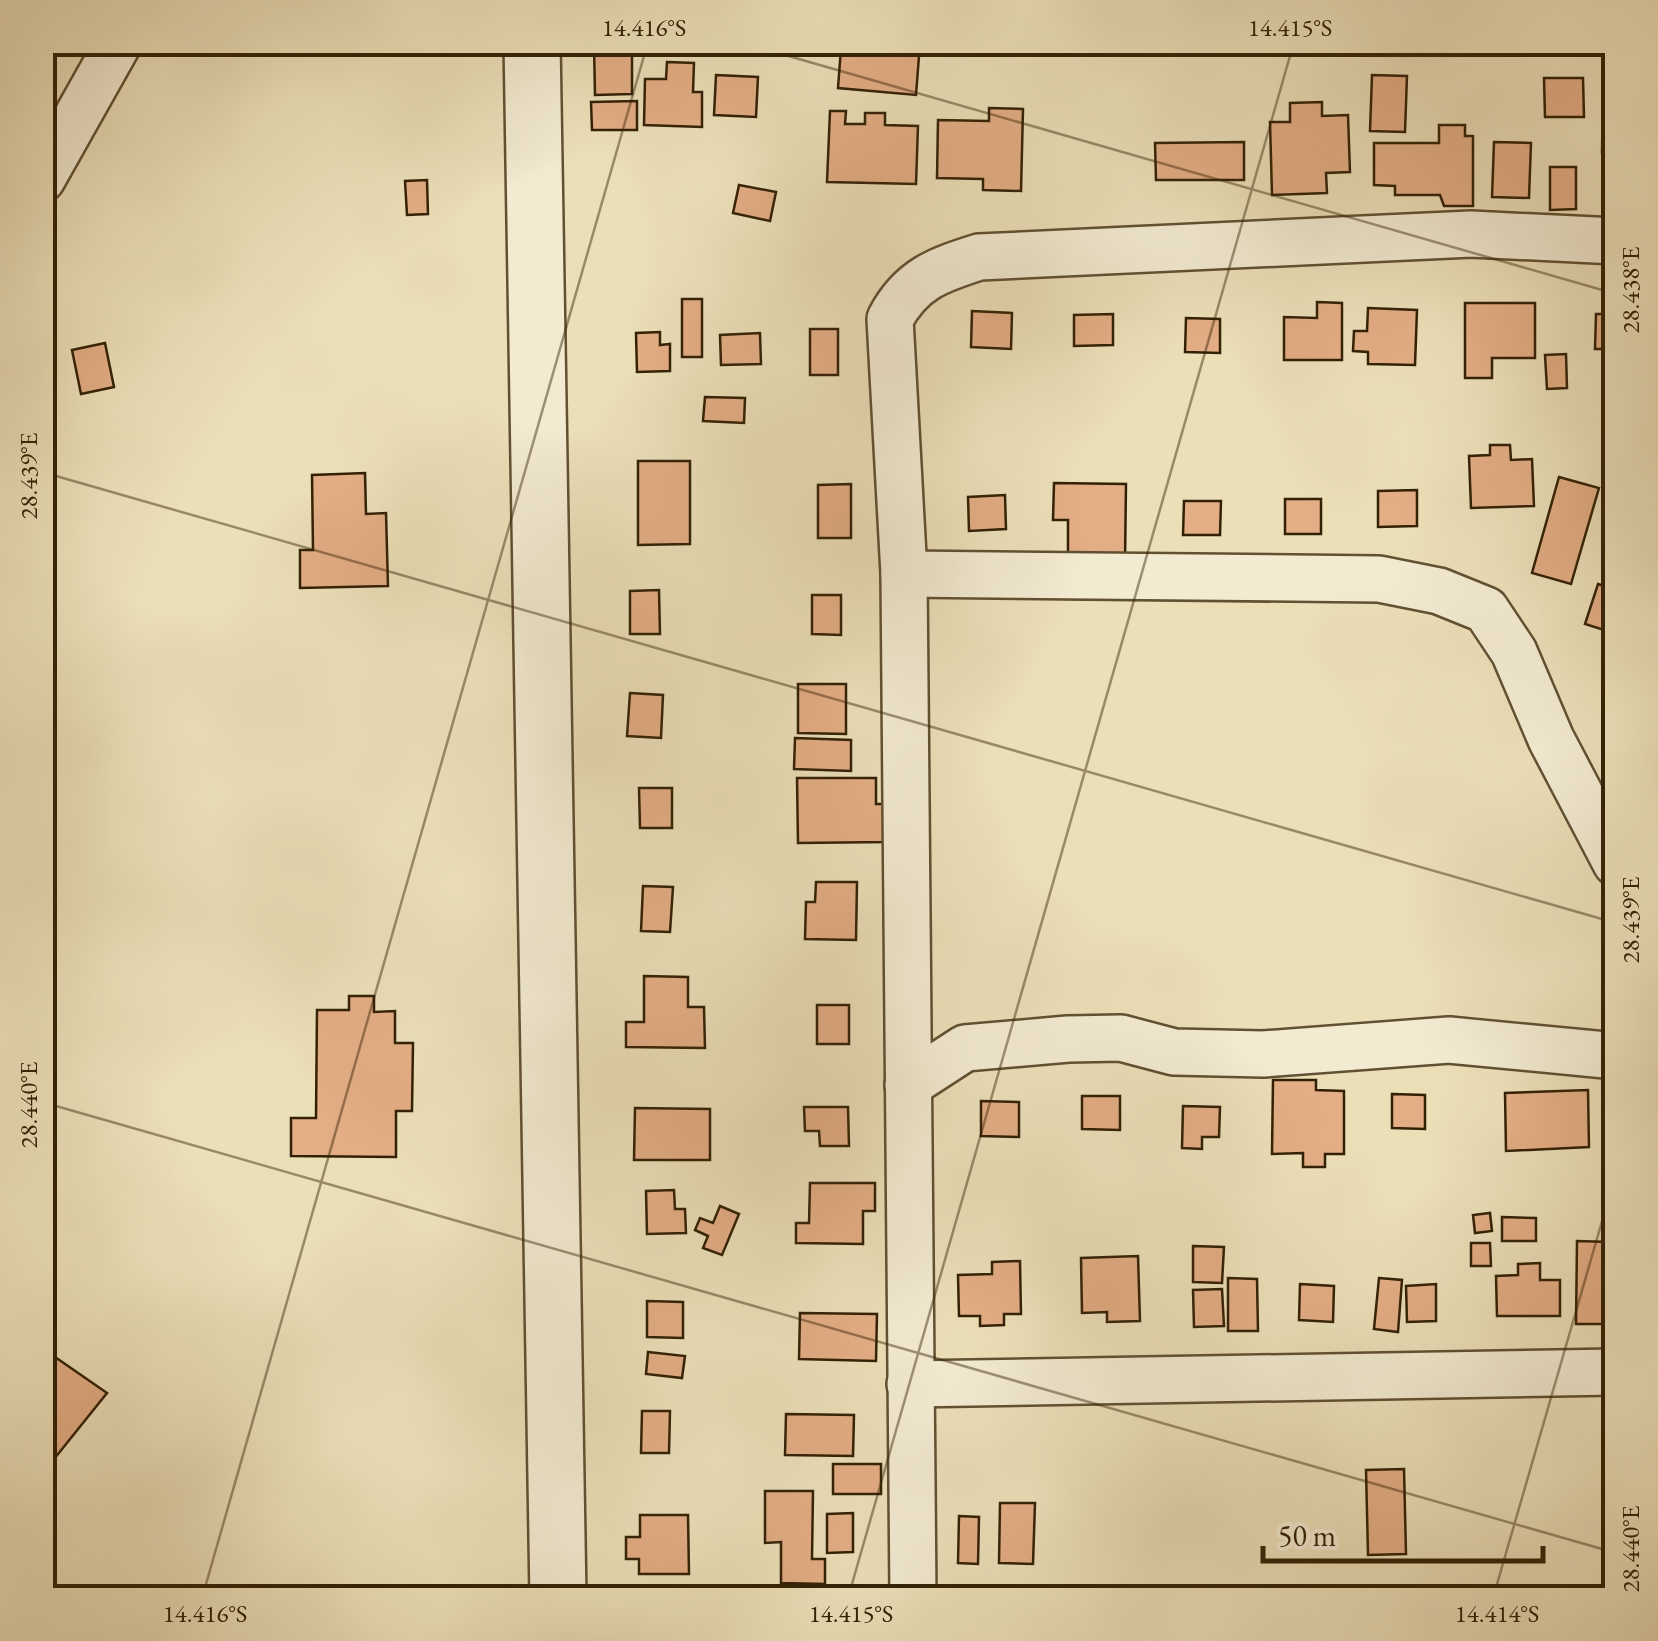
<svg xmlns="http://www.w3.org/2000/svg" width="1658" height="1641" viewBox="0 0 1658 1641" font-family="'EB Garamond',serif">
	<rect width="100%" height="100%" fill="#ebdfb8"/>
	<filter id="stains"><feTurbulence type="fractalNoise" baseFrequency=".002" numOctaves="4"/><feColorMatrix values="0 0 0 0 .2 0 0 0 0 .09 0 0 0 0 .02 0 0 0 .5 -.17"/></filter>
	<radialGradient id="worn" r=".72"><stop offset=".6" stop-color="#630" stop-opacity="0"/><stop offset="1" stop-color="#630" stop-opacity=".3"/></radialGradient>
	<g fill="#e3ad85" stroke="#332105" stroke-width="2.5">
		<rect x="1256" y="42" width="107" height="3"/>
		<path d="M632,44V94L595,95L594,45Z"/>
		<path d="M841,48L919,56L916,95L838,88Z"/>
		<path d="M667,62L694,63L693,92H702V127L644,125L645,79H666Z"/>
		<path d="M716,75L758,77L756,117L714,115Z"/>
		<path d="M1372,75L1407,76L1405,132L1370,131Z"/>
		<path d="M1544,78H1583L1584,117H1545Z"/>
		<path d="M1603,96H1616V152H1602Z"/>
		<path d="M637,101V130H592L591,102Z"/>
		<path d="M1322,102V116L1348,115L1350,172L1326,173L1327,193L1272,195L1270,122H1290V103Z"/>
		<path d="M989,108L1023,109L1021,191L983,190V179L937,178L938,120L989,121Z"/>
		<path d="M830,111H846L845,124H865V113H885V125L918,126L916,184L827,182Z"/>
		<path d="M1439,125H1465V136H1473V206H1444L1440,195H1395V186L1374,185V143H1439Z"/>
		<path d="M1244,142V180H1156L1155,143Z"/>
		<path d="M1494,142L1531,143L1529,198L1492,197Z"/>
		<path d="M1550,167H1576V209L1550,210Z"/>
		<path d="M427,180L428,214L407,215L405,181Z"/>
		<path d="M739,185L776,192L770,221L733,213Z"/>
		<rect x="682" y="299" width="20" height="58"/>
		<path d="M1317,302L1342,303V360H1284V317L1317,318Z"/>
		<path d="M1465,303H1535V358H1492V378H1465Z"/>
		<path d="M1368,308L1417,310L1415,365L1368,364V352L1353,351L1354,331H1367Z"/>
		<path d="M972,311L1012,313L1011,349L971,347Z"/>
		<path d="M1113,314V345L1074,346V315Z"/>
		<path d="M1596,314H1616V349H1595Z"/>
		<path d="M1186,318L1220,319V353L1185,352Z"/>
		<rect x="810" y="329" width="28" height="46"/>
		<path d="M660,332V345L670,344V371L637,372L636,333Z"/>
		<path d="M760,333L761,364L721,365L720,335Z"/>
		<path d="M105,343L114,387L81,394L72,350Z"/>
		<path d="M1566,354L1567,388L1547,389L1545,355Z"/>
		<path d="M705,397L745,398L744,423L703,421Z"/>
		<path d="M1490,445H1510L1511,460L1532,459L1534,506L1471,508L1469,456L1490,455Z"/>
		<path d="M638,461H690V544L638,545Z"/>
		<path d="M365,473L366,514L386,513L388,586L300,588V550H313L312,475Z"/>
		<path d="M1559,477L1599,488L1571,584L1532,573Z"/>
		<path d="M1054,483L1126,484L1125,562L1068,561V520H1053Z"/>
		<path d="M851,484V538H818V485Z"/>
		<path d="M1417,490V526L1378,527V491Z"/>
		<path d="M1005,495L1006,529L969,531L968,497Z"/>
		<rect x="1285" y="499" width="36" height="35"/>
		<path d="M1184,501H1221L1220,535H1183Z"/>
		<path d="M1598,584L1616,590L1607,631L1585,624Z"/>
		<path d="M659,590L660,634H630V591Z"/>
		<path d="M812,595H841V635L812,634Z"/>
		<path d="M798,684H846V734L798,733Z"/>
		<path d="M630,693L663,695L661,738L627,736Z"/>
		<path d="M795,738L851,740V771L794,769Z"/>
		<path d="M797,778H876V804H888V842L798,843Z"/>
		<path d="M639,788H672V828H640Z"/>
		<path d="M816,882H857L856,940L805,939L806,902H815Z"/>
		<path d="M643,886L673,887L670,932L641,931Z"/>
		<path d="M644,976L688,977V1007H704L705,1048L626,1047V1022H644Z"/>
		<path d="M349,996H374V1012L395,1011V1043H413L412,1111H396V1157L291,1156V1118H316L317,1010H349Z"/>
		<rect x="817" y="1005" width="32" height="39"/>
		<path d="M1273,1080H1316V1090L1344,1091V1154H1325V1167H1303V1153L1272,1154Z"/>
		<path d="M1588,1090L1589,1147L1506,1151L1505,1093Z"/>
		<path d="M1392,1094L1425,1095V1129L1392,1128Z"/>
		<path d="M1082,1096H1120V1130L1082,1129Z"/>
		<path d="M981,1101L1019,1102V1137L981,1136Z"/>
		<path d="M1183,1106L1220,1107L1219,1137H1202V1149L1182,1148Z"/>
		<path d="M804,1107H848L849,1146H820L819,1131H805Z"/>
		<path d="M635,1108L710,1109V1160H634Z"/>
		<path d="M810,1183H875V1211H863V1244L796,1243V1223H809Z"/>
		<path d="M674,1190L675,1209H685L686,1233L647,1234L646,1191Z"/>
		<path d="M720,1206L739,1214L722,1255L703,1248L708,1236L695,1230L700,1218L713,1223Z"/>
		<path d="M1490,1213L1492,1231L1475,1233L1473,1215Z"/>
		<path d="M1502,1217L1536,1218V1241H1502Z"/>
		<path d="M1577,1241L1610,1242L1609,1324H1576Z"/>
		<path d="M1471,1243H1490L1491,1266H1471Z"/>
		<path d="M1193,1246L1224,1247L1222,1283L1193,1282Z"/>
		<path d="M1138,1256L1140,1321L1107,1322V1312L1082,1313L1081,1258Z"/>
		<path d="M1020,1261L1021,1314H1004V1325L980,1326V1316H959L958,1275L992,1274V1262Z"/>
		<path d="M1540,1263V1280H1560V1316H1497L1496,1276L1518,1275V1264Z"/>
		<path d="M1228,1278L1257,1279L1258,1331H1228Z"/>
		<path d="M1379,1278L1402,1280L1398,1332L1374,1329Z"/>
		<path d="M1300,1284L1334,1286L1333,1322L1299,1320Z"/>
		<path d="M1436,1284V1321L1407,1322L1406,1286Z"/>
		<path d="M1222,1289L1224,1326L1194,1327L1193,1290Z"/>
		<path d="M647,1301L683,1302V1338L647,1337Z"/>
		<path d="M800,1313L877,1314L876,1361L799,1359Z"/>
		<path d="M42,1348L107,1393L42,1474Z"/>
		<path d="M648,1352L685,1356L682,1378L646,1374Z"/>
		<path d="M642,1411H670L669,1453H641Z"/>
		<path d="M786,1414L854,1415L853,1456L785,1455Z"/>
		<rect x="833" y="1464" width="48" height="30"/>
		<path d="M1404,1469L1406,1554L1368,1555L1366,1470Z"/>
		<path d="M765,1491H813L812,1559H825V1584L781,1583V1542L765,1543Z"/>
		<path d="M1000,1503H1035L1033,1564L999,1563Z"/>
		<path d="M853,1513V1552L827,1553V1514Z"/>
		<path d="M640,1515H688L689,1574H639V1559H626V1537H640Z"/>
		<path d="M959,1516L979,1517L978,1564L958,1563Z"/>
		<path d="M998,1586L1023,1587L1022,1598H997Z"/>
	</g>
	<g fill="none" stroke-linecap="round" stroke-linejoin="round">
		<defs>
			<g id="minor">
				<path d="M42,179L119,42"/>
				<path d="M904,574L1379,579L1439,591L1486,610L1514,652L1551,739L1616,863"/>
				<path d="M908,1085L965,1048L1068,1039L1121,1038L1174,1052L1263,1054L1449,1040L1616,1056"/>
				<path d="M910,1384L1616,1372"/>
				<path d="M913,1598L904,574L890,319C911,279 938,270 979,257L1471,234L1616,241"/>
			</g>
			<path id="tertiary" d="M532,42L558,1598"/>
		</defs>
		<use href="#minor" stroke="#615032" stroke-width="50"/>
		<use href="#tertiary" stroke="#615032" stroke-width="60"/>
		<use href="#minor" stroke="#f2ead1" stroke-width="45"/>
		<use href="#tertiary" stroke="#f2ead1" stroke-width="55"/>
	</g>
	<path fill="none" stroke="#332105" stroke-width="2.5" stroke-opacity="0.45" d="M740,42L1616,294M42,472L1616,923M42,1102L1616,1553M202,1598L648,42M848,1598L1294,42M1493,1598L1616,1173"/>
	<rect width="1658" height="1641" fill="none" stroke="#ebdfb8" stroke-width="110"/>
	<path d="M1263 1546v15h280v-15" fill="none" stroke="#332105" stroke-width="5"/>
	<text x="1278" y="1546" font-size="30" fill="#332105" stroke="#f2ead1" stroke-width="8" paint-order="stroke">50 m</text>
	<rect x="55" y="55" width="1548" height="1531" fill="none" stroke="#332105" stroke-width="4"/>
	<g font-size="25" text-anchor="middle" fill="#332105">
		<text x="644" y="36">14.416°S</text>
		<text x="1290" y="36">14.415°S</text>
		<text transform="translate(1630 290) rotate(-90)" y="9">28.438°E</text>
		<text transform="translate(28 476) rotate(-90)" y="9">28.439°E</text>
		<text transform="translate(1630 920) rotate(-90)" y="9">28.439°E</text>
		<text transform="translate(28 1105) rotate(-90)" y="9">28.440°E</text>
		<text transform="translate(1630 1549) rotate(-90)" y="9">28.440°E</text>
		<text x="205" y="1622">14.416°S</text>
		<text x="851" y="1622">14.415°S</text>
		<text x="1497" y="1622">14.414°S</text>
	</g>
	<rect width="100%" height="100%" filter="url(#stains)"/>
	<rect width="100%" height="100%" fill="url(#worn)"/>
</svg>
